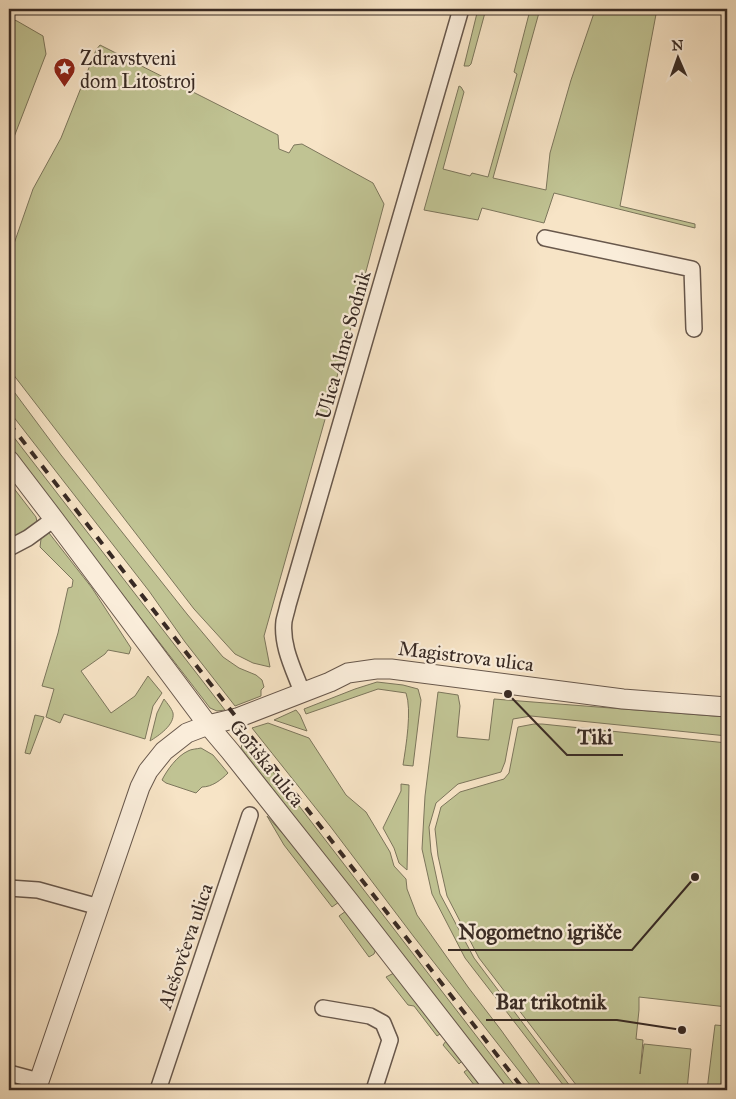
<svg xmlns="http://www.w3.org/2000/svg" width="736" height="1099" viewBox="0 0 736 1099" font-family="'IM FELL Great Primer',serif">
	<rect width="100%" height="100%" fill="#f7e4c6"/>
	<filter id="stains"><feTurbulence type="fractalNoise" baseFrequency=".004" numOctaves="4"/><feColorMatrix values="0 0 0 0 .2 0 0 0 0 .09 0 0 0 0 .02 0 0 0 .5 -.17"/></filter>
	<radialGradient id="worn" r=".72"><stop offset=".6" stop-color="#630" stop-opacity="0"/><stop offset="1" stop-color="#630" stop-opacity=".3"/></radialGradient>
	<g fill="#c0c393" stroke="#7c765c">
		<path d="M478,9H486L471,64L469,66H464Z"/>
		<path d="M515,9H540L493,178L546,190L550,153L571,80L594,13L583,9H605L629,14L631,9H657L620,206L695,224V228L554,193L544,223L482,208L478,220L424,210L459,86L461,87L464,92L443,169L470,176L472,173L488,177L517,74L514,72L529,14L515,10Z"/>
		<path d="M9,18L17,21L43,36L46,54L9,150Z"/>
		<path d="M100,45L278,135L279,149L289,153L294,145L302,144L373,183L384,204L353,320L264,636L270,667L253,663L235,654L194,609L9,369V258L33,189L61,138L96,50Z"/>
		<path d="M9,385L61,455L187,614L223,657L239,668L256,675L262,680L264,687L261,690V696L235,706L185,642L149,591L9,411Z"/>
		<path d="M9,431L225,710L217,711L210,708L9,447Z"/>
		<path d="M9,482L36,517L37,522L15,538L9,536Z"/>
		<path d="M49,533L92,588L131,648L129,654L108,650L105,654L81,671L111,713L135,696L148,676L162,693L153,706L145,739L64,714L60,723L46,717L54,689L42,686L58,633L68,588L72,587L73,580L40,547L41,539L43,534Z"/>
		<path d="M377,682L403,685L418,689L421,700L413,766L403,765C406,746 412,710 406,693L378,689L306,714L304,709L355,689Z"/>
		<path d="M438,692L458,695L460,706L457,737L489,740L494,699L727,717V736L531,716L513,719L505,762L501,772L458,784L436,803L429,827L431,852L440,894L474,958L573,1090H567L465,958L432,894L422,849L425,796Z"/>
		<path d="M164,699C167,703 172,709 173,713C175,725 158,736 150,741L157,713Z"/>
		<path d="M296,710L300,715L307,731L274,720Z"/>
		<path d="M35,715L44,717L30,754L25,753Z"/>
		<path d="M268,723L309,738L346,795L366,812L390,852L394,866L406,879L407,889L417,915L468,987L501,1030L544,1090H534L414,937L330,826L252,728Z"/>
		<path d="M534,724H542L727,743V1007L639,997V1010L636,1039L643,1040L640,1074L644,1044L691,1049L687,1090H580L479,958L447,896L438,856L435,829L441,807L460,792L504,779L509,773L518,727Z"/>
		<path d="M246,737L518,1090H505L241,748L244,738Z"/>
		<path d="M201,748L213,755L228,773C221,780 212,787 202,787L196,793L166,783L162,780C167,770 177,756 188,751C191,749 197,749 201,748Z"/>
		<path d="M401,784L409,785L407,870L399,863L394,848L383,828L401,791Z"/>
		<path d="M267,816L293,845L339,902L332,907L284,845Z"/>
		<path d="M346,911L376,949L374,954L369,957L339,916Z"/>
		<path d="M394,973L440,1034L437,1036L414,1006L408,1005L386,977Z"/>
		<path d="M715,1025L727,1026V1090H707Z"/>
		<path d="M446,1041L462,1061L459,1064L443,1045Z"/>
		<path d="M468,1069L485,1090H478L464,1072Z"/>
	</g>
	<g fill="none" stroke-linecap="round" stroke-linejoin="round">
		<defs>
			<g id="minor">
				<path d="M545,238L692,269L694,329"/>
				<path d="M9,548L28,538L54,519"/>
				<path d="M302,692C294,670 281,646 284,621C285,616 287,610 288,605L461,9"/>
				<path d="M9,888L38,890L99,907"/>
				<path d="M323,1008L370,1016L383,1023L390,1040L374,1090"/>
				<path d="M9,1073L39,1081"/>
				<path d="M158,1090L250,815"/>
			</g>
			<g id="tertiary">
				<path d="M9,460L54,519L208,725L230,751L349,901L496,1090"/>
				<path d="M36,1090L140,787L148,771L164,751L187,733L208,725L237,718L330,682L348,673L376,669H391L623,699L727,707"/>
			</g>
		</defs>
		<use href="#minor" stroke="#68584c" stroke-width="18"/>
		<use href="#tertiary" stroke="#68584c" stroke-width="21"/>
		<use href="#minor" stroke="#faedda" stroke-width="15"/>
		<use href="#tertiary" stroke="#faedda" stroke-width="19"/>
		<path stroke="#382a24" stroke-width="4" stroke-dasharray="9 9" stroke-linecap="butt" d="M9,423L524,1090"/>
	</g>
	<defs>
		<symbol id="sight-pin" viewBox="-11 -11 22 30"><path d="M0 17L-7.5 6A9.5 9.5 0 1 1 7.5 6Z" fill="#8f2418" stroke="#faedda"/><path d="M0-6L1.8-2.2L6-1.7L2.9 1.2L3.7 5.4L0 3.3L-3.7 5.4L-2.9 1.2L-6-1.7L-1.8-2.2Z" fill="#fff"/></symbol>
	</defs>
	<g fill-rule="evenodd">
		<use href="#sight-pin" x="52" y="56" width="25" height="34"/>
	</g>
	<g text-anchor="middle" stroke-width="4.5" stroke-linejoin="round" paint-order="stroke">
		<g font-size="20" fill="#382a24" stroke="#faedda" text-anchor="start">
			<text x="80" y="65">Zdravstveni<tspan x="80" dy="23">dom Litostroj</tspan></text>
		</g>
		<g font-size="20" fill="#382a24" stroke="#faedda">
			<text transform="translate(343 345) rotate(-74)" y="7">Ulica Alme Sodnik</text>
			<text transform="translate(466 656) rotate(7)" y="7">Magistrova ulica</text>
			<text transform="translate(267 763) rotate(51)" y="7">Goriška ulica</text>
			<text transform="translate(185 946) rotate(-71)" y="7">Alešovčeva ulica</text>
		</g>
	</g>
	<path fill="none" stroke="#382a24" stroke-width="2" d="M508 694L567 755H623M695 877L632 950H448M682 1030L617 1020H486"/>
	<g fill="#382a24" stroke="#faedda" stroke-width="2">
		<circle cx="508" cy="694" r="5"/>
		<circle cx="695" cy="877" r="5"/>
		<circle cx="682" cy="1030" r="5"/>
	</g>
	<g font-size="21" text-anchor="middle" font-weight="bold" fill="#382a24" stroke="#faedda" stroke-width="4.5" stroke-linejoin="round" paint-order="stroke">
		<text x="595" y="744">Tiki</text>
		<text x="540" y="939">Nogometno igrišče</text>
		<text x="551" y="1009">Bar trikotnik</text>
	</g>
	<rect width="736" height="1099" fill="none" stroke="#f7e4c6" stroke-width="30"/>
	<rect x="10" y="10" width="716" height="1079" fill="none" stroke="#382a24" stroke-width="2.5"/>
	<rect x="15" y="15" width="706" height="1069" fill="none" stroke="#382a24"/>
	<g transform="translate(678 58) rotate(358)" stroke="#faedda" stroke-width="4" paint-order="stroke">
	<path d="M0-4L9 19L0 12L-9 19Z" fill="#382a24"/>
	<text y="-8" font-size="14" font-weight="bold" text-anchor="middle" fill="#382a24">N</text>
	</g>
	<rect width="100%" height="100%" filter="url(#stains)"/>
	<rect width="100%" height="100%" fill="url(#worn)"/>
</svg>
